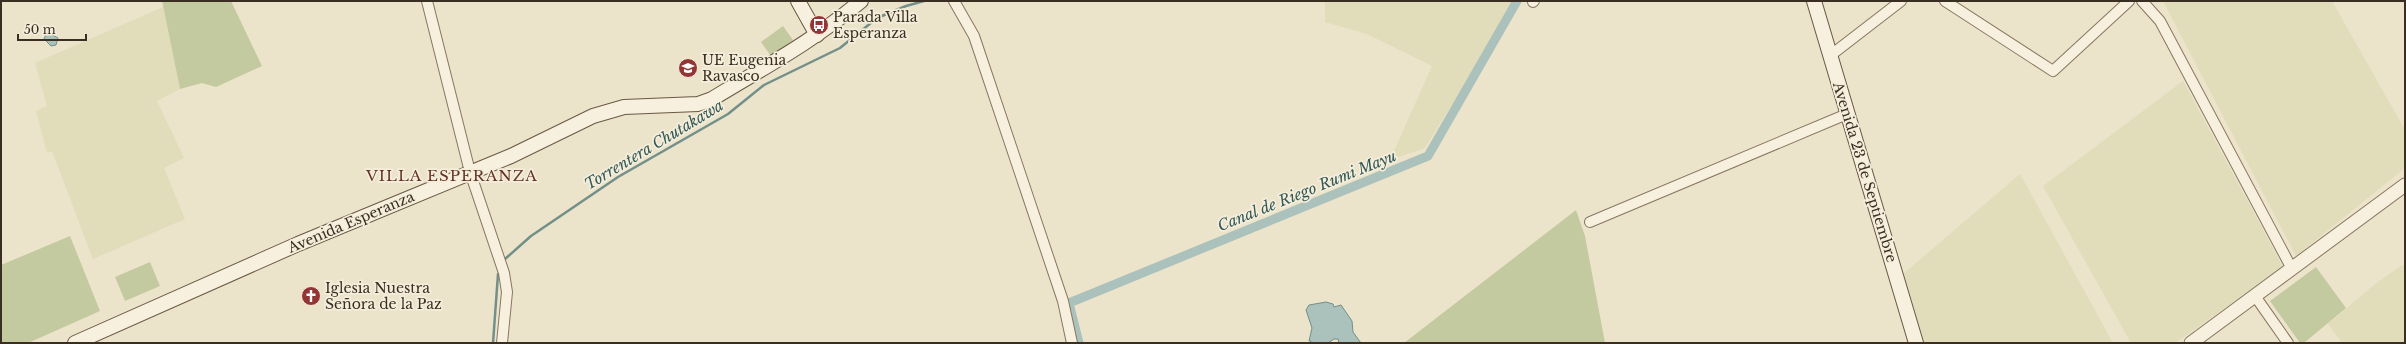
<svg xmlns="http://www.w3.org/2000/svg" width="2406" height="344" viewBox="0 0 2406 344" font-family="'Libre Baskerville',serif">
	<rect width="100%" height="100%" fill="#ece3cb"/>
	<g fill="#e1dcb9">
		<path d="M1325,1H1516L1425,148L1390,160L1432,66L1367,34L1325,22Z"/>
		<path d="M2163,1H2332L2405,130V168L2296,256Z"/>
		<path d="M163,7L180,89L157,101L184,158L164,168L185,219L93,259L52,151L47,153L36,111L47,106L35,63Z"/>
		<path d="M2183,81L2283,267L2175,343H2131L2043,186Z"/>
		<path d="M2020,174L2113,343H1924L1902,275Z"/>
		<path d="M2402,265L2405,269V343H2342L2328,324L2374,285Z"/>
	</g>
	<g fill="#c4ca9f">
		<path d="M162,1H231L262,66L216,87L202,83L180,89Z"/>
		<path d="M783,26L793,40L771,56L761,42Z"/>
		<path d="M1576,210L1585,236L1605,343H1404Z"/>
		<path d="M70,236L100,311L28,343H1V265Z"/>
		<path d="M150,262L160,286L125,301L115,277Z"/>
		<path d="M2316,267L2346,308L2304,343H2300L2270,301Z"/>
	</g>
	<g fill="#abc1bb" stroke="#729089">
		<path d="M47,32L58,38L56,45L51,46L44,39Z"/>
		<path d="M1326,302L1333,304L1334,307L1341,305L1352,321L1353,332L1361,343H1339L1338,339H1334L1328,343H1310L1311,341H1309L1312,328L1306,310L1309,305Z"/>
	</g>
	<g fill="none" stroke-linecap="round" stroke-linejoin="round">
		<g stroke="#729089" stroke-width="2.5">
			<path d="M505,259L531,236L618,177L728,114L764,85L840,48L877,18L906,6L924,1"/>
			<path d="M493,343L498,274"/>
		</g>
		<path stroke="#abc1bb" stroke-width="9" d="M1079,343L1069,303L1428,156L1517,1"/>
		<defs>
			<g id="minor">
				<path d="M427,1L470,172L504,273L507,292L502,343"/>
				<path d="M954,1L974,36L1063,301L1072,343"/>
				<path d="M1945,1L2053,71L2129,1"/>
				<path d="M2142,1L2160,21L2292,269"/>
				<path d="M1533,2L1534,1"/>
				<path d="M1831,55L1901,1"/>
				<path d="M1590,222L1847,114"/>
				<path d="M2255,296L2288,343"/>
			</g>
			<path id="tertiary" d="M2191,343L2405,185"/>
			<g id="secondary">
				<path d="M798,1L817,35"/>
				<path d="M1814,1L1916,343"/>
				<path d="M75,343L298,244L511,156L593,116L624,107L698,104L712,99C763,68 815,40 861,1"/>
			</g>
		</defs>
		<use href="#minor" stroke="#887660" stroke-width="12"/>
		<use href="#tertiary" stroke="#887660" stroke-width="15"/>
		<use href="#secondary" stroke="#6a5843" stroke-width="16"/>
		<use href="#minor" stroke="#f7f0de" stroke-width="10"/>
		<use href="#tertiary" stroke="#f7f0de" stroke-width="13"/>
		<use href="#secondary" stroke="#f7f0de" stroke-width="14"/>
	</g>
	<defs>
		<symbol id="bus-disc" viewBox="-11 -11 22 22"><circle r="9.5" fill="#933534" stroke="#f4edda"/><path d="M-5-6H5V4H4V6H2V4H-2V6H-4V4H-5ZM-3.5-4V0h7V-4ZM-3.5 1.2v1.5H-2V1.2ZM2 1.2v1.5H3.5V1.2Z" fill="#fff"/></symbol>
		<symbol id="school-disc" viewBox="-11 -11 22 22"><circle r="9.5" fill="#933534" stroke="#f4edda"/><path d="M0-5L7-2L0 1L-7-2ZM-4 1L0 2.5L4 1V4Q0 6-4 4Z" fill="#fff"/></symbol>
		<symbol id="church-disc" viewBox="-11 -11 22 22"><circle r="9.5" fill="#933534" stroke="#f4edda"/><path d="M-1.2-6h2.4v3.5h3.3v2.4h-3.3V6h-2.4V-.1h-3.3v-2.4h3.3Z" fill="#fff"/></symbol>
	</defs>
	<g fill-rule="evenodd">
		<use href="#bus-disc" x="808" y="14" width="22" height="22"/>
		<use href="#school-disc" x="677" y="57" width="22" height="22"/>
		<use href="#church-disc" x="300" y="285" width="22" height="22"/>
	</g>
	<g text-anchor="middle" stroke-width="3.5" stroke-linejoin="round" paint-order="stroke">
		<g font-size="14" fill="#3a2e22" stroke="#f4edda" text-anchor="start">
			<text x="833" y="22">Parada Villa<tspan x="833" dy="16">Esperanza</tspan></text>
			<text x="702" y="65">UE Eugenia<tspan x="702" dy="16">Ravasco</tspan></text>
			<text x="325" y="293">Iglesia Nuestra<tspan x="325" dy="16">Señora de la Paz</tspan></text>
		</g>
		<g font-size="14" fill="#3a2e22" stroke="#f4edda">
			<text transform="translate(1865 172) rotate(73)" y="5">Avenida 23 de Septiembre</text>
			<text transform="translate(351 222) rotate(-23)" y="5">Avenida Esperanza</text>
		</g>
		<g font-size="15" font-style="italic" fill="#335957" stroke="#f4edda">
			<text transform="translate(654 145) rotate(-31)" y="5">Torrentera Chutakawa</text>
			<text transform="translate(1307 191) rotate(-22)" y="5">Canal de Riego Rumi Mayu</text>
		</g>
		<g font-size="15" letter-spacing="1" fill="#643325" stroke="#f4edda">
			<text x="452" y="181">VILLA ESPERANZA</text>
		</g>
	</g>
	<rect width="2406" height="344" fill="none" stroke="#3a2e22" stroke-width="4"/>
	<path d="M18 34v6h68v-6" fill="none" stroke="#3a2e22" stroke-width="2"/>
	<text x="24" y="34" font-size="12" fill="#3a2e22" stroke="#f4edda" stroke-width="3" paint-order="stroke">50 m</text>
</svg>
